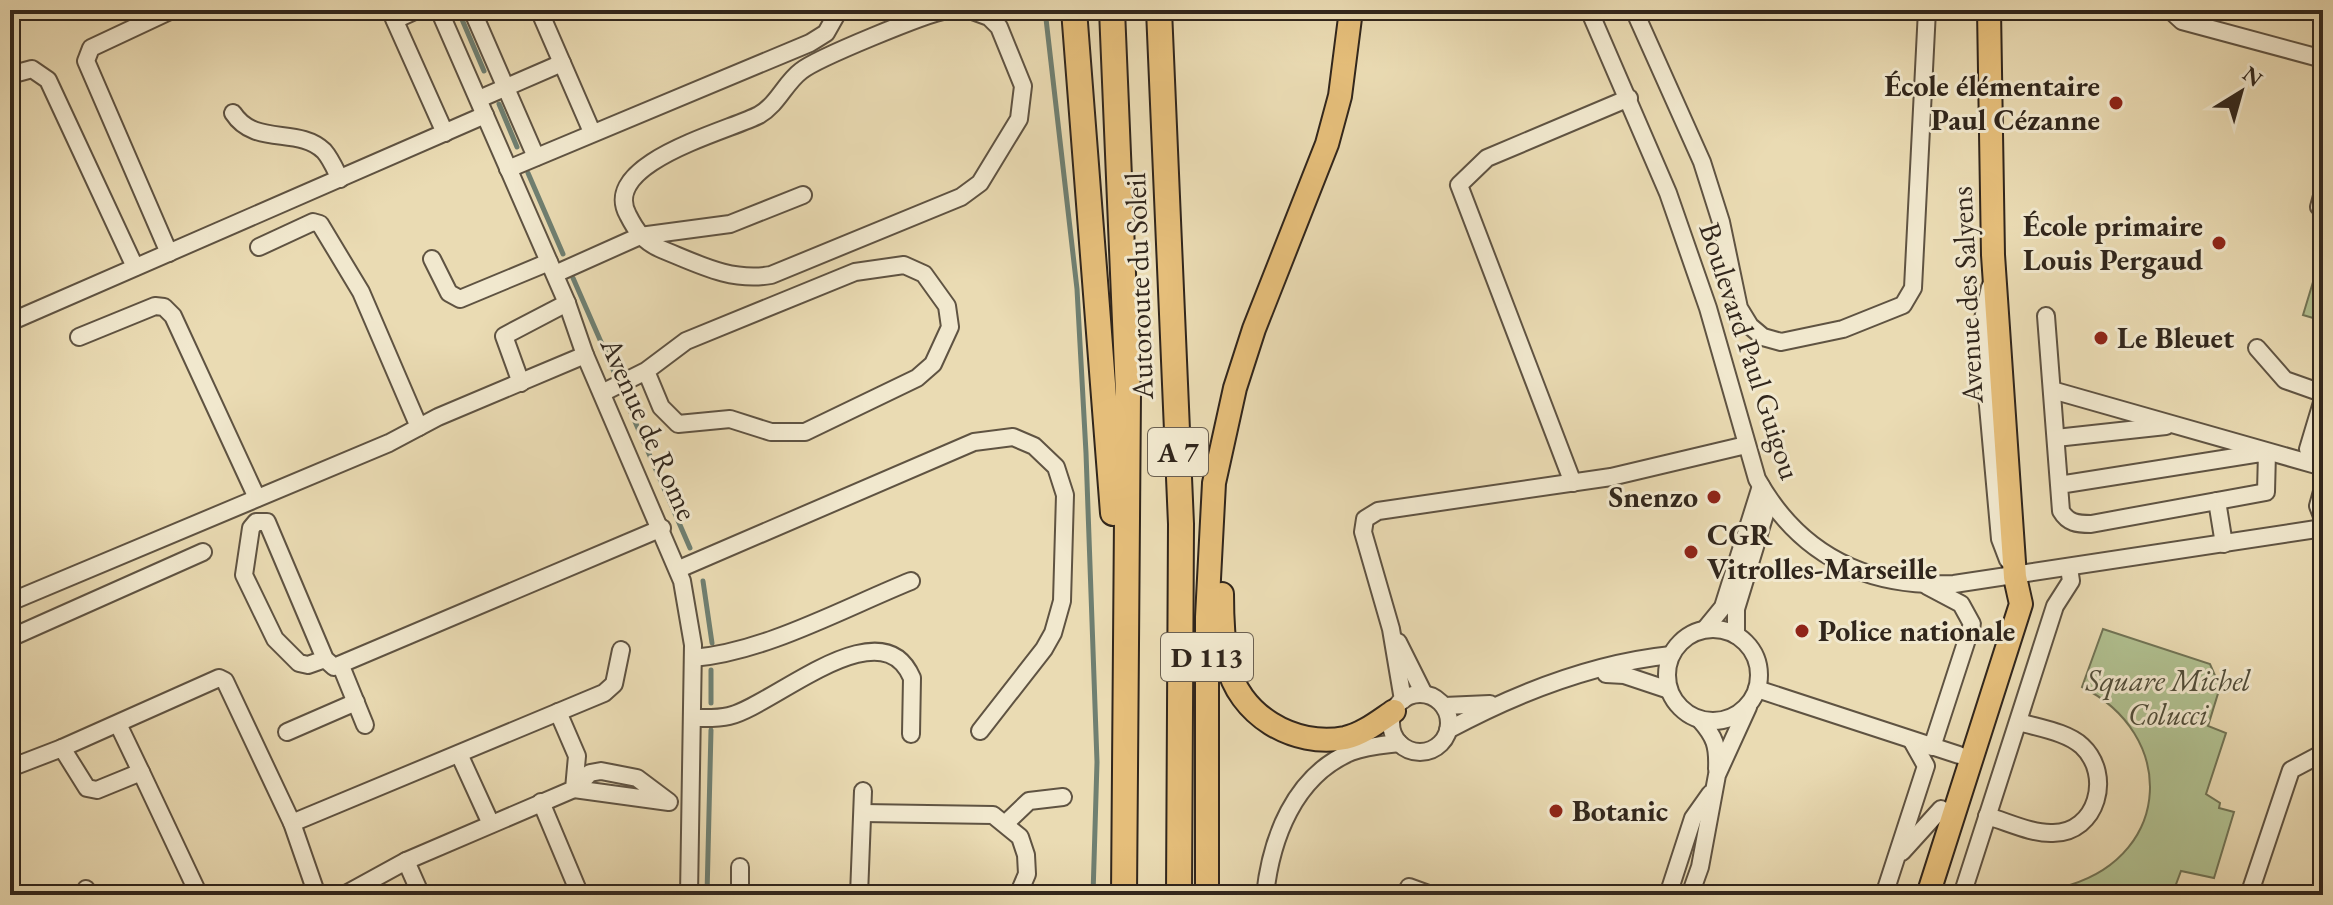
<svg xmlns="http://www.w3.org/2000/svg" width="2333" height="905" viewBox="0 0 2333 905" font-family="'EB Garamond',serif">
	<rect width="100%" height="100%" fill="#eadbb3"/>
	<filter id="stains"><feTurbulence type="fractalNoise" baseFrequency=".0025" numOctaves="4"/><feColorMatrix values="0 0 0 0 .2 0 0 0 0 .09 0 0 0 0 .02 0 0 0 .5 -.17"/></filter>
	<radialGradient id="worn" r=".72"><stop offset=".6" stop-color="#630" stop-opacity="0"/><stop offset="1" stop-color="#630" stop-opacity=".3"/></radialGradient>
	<g fill="#b1c191" stroke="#717456" stroke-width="2">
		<path d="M2323,249V321L2303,315Z"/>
		<path d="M2103,629L2210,664L2220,687L2208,726L2226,733L2206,794L2220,803L2219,808L2234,812L2214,878L2181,871L2172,895H2067L2070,885C2173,853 2176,734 2082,687Z"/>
	</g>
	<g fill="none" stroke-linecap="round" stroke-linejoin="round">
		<g stroke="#6f7f71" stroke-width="5">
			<path d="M458,10L484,71"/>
			<path d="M1045,10L1077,289L1086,453L1097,762L1093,895"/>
			<path d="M499,104L517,147"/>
			<path d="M528,173L563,254"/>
			<path d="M573,278L615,374"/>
			<path d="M623,394L690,548"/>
			<path d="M703,581L712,643"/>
			<path d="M711,670V703"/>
			<path d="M707,895L711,730"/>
		</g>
		<defs>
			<g id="minor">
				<path d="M390,10L445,133"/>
				<path d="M439,10L567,303L585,355L682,581L693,645L689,895"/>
				<path d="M472,10L536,157"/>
				<path d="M539,10L592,132"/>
				<path d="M947,10C927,13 817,58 801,71C785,83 778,104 759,115C728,131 599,163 628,215C636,231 644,242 661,249C698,264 731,282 771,275L961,197L980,183L1019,119L1023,86L999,27L989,17L970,10"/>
				<path d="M1589,10L1668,193L1708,308L1757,479C1800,556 1867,588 1954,584L2323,528"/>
				<path d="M1634,10L1702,162L1721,222L1739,308L1750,326L1763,337L1781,342L1843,329L1903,305L1913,288L1927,10"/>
				<path d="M2170,10L2182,21L2323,59"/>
				<path d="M395,20L417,10"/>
				<path d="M10,75L32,69L48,80L135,267"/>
				<path d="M479,99L562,63"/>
				<path d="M233,113C255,147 298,126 324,151C331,159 335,169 340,179"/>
				<path d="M508,169L810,43L826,33L839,10"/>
				<path d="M2319,207L2323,192"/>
				<path d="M259,247L313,222L320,224L361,292L419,427"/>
				<path d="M169,253L86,61L91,48L172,10"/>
				<path d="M432,259L449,293L460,299L549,262"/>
				<path d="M555,274L640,236L730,224L803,195"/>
				<path d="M1990,287L1981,328L2000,539L2008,560"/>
				<path d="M2046,316L2061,511C2068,523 2077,524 2091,524L2266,492L2267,452L2059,485"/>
				<path d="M10,322L485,115"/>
				<path d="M79,337L155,306L164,307L173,316L257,498"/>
				<path d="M2257,348L2285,380L2319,392L2323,398"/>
				<path d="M521,383L504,336L567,303"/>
				<path d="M2052,390L2323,467"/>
				<path d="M602,393L646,371L686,341L855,272L904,265L924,274L947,306L950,327L933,364L917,378L805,432H771L730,419L678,424L661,407L646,371"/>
				<path d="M2323,399L2308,449L2323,454"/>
				<path d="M2056,438L2166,426"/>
				<path d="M1573,483L1459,185L1487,158L1629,98"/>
				<path d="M2323,488L2318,506L2323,519"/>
				<path d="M2217,501L2224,544"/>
				<path d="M679,569L974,442L1013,437L1034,446L1056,467L1065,495L1062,601L1053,633L1044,649L980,731"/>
				<path d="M1927,586L1961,604L1972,624L1932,747"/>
				<path d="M10,602L389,443L438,417L585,355"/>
				<circle cx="1713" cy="675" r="46"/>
				<path d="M1705,629L1723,607L1761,486"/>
				<path d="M1736,635V609L1769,501"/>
				<path d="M10,638L203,552"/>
				<path d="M1398,642L1424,694"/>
				<path d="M693,658C765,652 844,608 911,581"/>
				<path d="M325,659L308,665L299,663L275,639L244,575L251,528L256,522H267L325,659L334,667L662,528"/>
				<path d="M341,666L365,725"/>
				<path d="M1606,674L1624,675L1669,690"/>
				<path d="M1757,689L1959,755"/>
				<circle cx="1420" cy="723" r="29"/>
				<path d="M1403,700L1391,629L1363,532L1365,519L1378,511L1611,477L1746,445"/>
				<path d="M1444,706L1490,704"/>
				<path d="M692,718C704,718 717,719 729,716C773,706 881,605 912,678L911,734"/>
				<path d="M1700,720C1715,737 1718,746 1717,769"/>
				<path d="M118,724L141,772"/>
				<path d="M1448,730C1515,694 1594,663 1671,655"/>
				<path d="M287,732L356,702"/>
				<path d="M62,748L219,678L225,681L292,823L317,895"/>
				<path d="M459,754L491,824"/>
				<path d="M10,768L62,748L87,788L97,790L141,772L199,895"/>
				<path d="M601,771L637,778L669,802L574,789L590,773Z"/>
				<path d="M541,802L580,895"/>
				<path d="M863,813L993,815L1020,837L1026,855L1027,874L1018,895"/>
				<path d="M1987,816C2008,822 2032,834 2053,833C2097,833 2113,775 2082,746C2067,732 2039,728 2019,722"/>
				<path d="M292,823L604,693L614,684L621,650"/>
				<path d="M1006,823L1029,801L1063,797"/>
				<path d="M1902,852L1941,809"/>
				<path d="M406,861L421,895"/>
				<path d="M1409,887L1431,895"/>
				<path d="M86,889L89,895"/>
				<path d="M344,895L406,861L574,789L577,756L558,712"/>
				<path d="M740,895V867"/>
				<path d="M859,895L863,791"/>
				<path d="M1265,895C1271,839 1294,776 1351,752C1366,746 1383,745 1399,743"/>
				<path d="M1668,895L1693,818L1710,794"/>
				<path d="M1690,895L1700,867L1717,775L1748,707"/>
				<path d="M1884,895L1926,766L1912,741"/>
				<path d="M1962,895L2055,606L2071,581L2069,568"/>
				<path d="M2249,895L2291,770L2323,753"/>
			</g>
			<g id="major">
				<path d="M1222,594C1222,617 1223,640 1227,662C1238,715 1294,748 1345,738C1363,734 1379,721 1394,711"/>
				<path d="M1207,895V617L1214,483L1235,388L1254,329L1327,144L1340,96L1351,10"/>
				<path d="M1928,895L2021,604L2015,577L1993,255L1989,10"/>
			</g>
			<g id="highway">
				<path d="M1074,10L1113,513"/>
				<path d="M1112,10L1128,393L1124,895"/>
				<path d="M1159,10L1181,524L1179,895"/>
			</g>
		</defs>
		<use href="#minor" stroke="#5f5342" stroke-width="20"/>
		<use href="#major" stroke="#31261c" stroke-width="26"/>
		<use href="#highway" stroke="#31261c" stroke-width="28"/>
		<use href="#minor" stroke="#f1e8ce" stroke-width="16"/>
		<use href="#major" stroke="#e5be7a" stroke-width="22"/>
		<use href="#highway" stroke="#e5be7a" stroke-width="24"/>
	</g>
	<g fill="#8f2418" stroke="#f1e8ce" stroke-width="3">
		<circle cx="2116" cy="103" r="8"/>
		<circle cx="2219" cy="243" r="8"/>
		<circle cx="2101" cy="338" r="8"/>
		<circle cx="1714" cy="497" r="8"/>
		<circle cx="1691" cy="552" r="8"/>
		<circle cx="1802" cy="631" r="8"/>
		<circle cx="1556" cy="811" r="8"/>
	</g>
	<g text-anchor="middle" stroke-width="6" stroke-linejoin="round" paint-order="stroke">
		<g fill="#f1e8ce" stroke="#6b6051" stroke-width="2">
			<rect x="1148" y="428" width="60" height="48" rx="6"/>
			<rect x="1161" y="633" width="92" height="48" rx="6"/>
		</g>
		<g font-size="28" font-weight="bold" fill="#31261c">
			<text x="1178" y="462">A 7</text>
			<text x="1207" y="667">D 113</text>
		</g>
		<g font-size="30" font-weight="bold" fill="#31261c" stroke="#f1e8ce" text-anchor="start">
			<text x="2100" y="96" text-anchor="end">École élémentaire<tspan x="2100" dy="34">Paul Cézanne</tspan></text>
			<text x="2203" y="236" text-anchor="end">École primaire<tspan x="2203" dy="34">Louis Pergaud</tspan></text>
			<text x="2117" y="348">Le Bleuet</text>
			<text x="1698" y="507" text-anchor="end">Snenzo</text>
			<text x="1707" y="545">CGR<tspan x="1707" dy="34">Vitrolles-Marseille</tspan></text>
			<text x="1818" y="641">Police nationale</text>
			<text x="1572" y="821">Botanic</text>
		</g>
		<g font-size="30" fill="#31261c" stroke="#f1e8ce">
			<text transform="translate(1139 286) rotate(-92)" y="10">Autoroute du Soleil</text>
			<text transform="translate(1967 295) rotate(-93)" y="10">Avenue des Salyens</text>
			<text transform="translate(1750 351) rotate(72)" y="10">Boulevard Paul Guigou</text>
			<text transform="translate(649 429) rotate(66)" y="10">Avenue de Rome</text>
		</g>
		<g font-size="30" font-style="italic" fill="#514d39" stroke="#f1e8ce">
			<text x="2168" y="691">Square Michel<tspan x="2168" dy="34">Colucci</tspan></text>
		</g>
	</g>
	<rect width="2333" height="905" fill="none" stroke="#eadbb3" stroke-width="40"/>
	<rect x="12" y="12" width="2309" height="881" fill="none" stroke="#31261c" stroke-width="4"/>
	<rect x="20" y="20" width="2293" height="865" fill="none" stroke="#31261c" stroke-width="2"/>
	<g transform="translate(2241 92) rotate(37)" stroke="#f1e8ce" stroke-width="6" paint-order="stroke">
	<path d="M0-6L14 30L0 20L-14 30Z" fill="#31261c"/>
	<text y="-12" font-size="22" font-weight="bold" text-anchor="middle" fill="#31261c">N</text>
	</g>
	<rect width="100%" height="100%" filter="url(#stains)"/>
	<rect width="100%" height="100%" fill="url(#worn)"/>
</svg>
